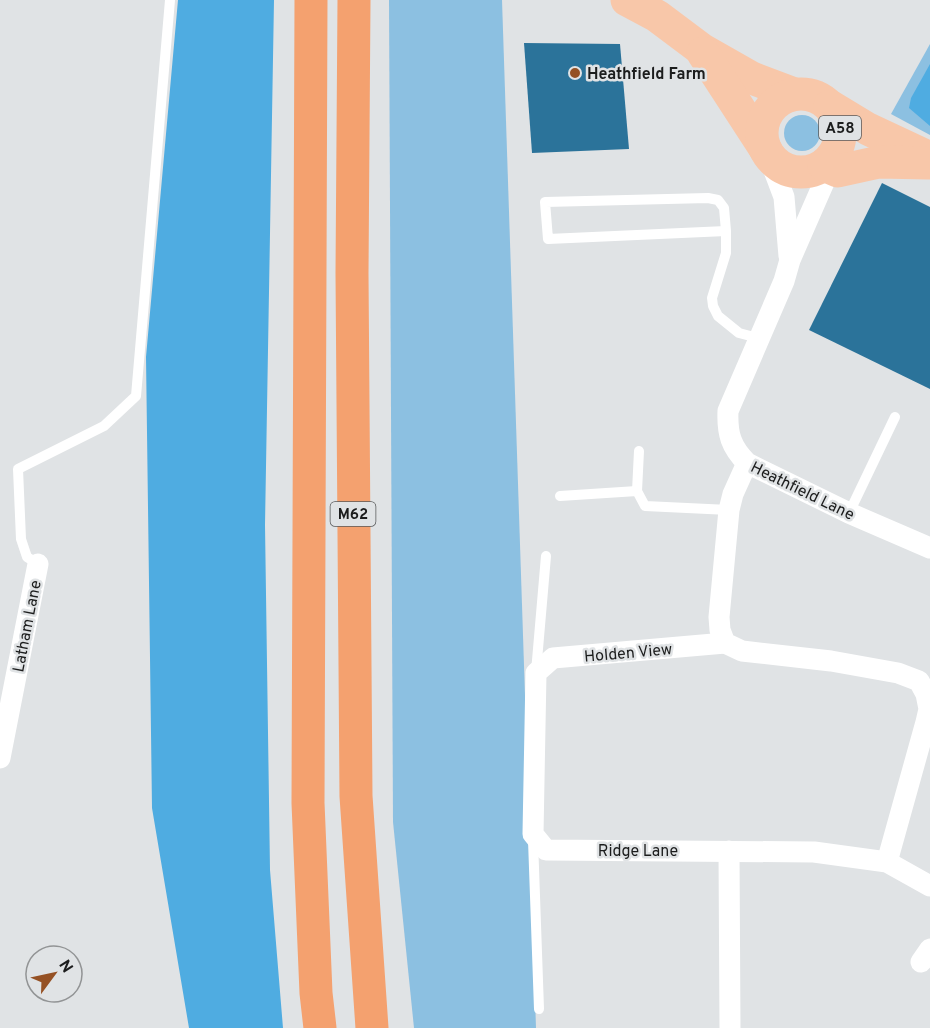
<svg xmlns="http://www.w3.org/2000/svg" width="930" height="1028" viewBox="0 0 930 1028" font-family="Overpass,sans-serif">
	<rect width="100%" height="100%" fill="#e0e3e5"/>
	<g fill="#8cc0e1">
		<path d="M389,0H502L536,1028H414L393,822Z"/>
		<path d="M930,44V135L891,114Z"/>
		<circle cx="802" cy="133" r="18"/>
	</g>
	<g fill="#4face1">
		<path d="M178,0H274L265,525L270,870L283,1028H189L152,808L146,357Z"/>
		<path d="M930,64V126L909,108L911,98Z"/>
	</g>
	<g fill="#2b739a">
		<path d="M524,43L620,44L629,149L532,153Z"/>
		<path d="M882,183L930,207V389L809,330Z"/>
	</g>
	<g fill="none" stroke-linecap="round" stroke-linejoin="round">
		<g stroke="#fff" stroke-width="10">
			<path d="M726,231L724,208L718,200L708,198L545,202L548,239L726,231V253L712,298L713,306L718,316L739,333L758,338"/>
			<path d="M637,491L639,451"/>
			<path d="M560,496L637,491L645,506L729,510"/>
			<path d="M849,513L895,417"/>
			<path d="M38,564L27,557L21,539L18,469L104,426L136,396L170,0"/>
			<path d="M536,672L546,556"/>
			<path d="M533,840L539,1009"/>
		</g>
		<g stroke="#fff" stroke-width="21">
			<path d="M767,152L784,197L789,256"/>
			<path d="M824,166L825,180L790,260L784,281L728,411C727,434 731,447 747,463L849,513L930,548"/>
			<path d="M747,463L733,494L729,510L719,617L720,630L725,643L742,651L831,661L898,673L919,681L926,694L929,709L926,722L887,862"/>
			<path d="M725,643L553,658L536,673L533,834L546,850L814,852L887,862L930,886"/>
			<path d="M0,758L38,564"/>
			<path d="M729,851L730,1028"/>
			<path d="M921,962L930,949"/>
		</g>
		<g stroke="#f8c7a9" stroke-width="33">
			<path d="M627,0L657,16L701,49L752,78L794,94"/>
			<path d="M703,53L766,150"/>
			<circle cx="801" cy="133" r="39"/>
			<path d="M830,106L868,129L930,158"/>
			<path d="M824,165L838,171L879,162L928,163"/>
		</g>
		<g stroke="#f4a16f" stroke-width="33">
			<path d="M311,0L308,803L316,993L320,1028"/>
			<path d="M354,0L352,273L356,796L372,1028"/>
		</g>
	</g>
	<circle fill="#955124" stroke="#e0e3e5" stroke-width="2" cx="575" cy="73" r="6"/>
	<g text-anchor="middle" stroke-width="5" stroke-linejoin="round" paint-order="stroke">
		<g fill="#e0e3e5" stroke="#575859" stroke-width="1.5">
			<rect x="819" y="116" width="42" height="24" rx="4.5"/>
			<rect x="330.5" y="502" width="45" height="24" rx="4.5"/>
		</g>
		<g font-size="15" font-weight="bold" fill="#1c1d1d">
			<text x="840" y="133">A58</text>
			<text x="353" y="519">M62</text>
		</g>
		<g font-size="16" font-weight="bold" fill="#1c1d1d" stroke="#e0e3e5" text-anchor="start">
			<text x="587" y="79">Heathfield Farm</text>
		</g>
		<g font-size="16" fill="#1c1d1d" stroke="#e0e3e5">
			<text transform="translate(803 490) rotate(26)" y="6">Heathfield Lane</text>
			<text transform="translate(26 626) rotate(-79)" y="6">Latham Lane</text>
			<text transform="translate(628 652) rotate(-5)" y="6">Holden View</text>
			<text x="638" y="856">Ridge Lane</text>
		</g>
	</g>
	<g transform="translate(54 974) rotate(57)"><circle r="28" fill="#e0e3e5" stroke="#929495" stroke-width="1.5"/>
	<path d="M0-4.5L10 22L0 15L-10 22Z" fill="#955124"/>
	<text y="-9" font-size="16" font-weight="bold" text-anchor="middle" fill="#1c1d1d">N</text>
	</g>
</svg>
